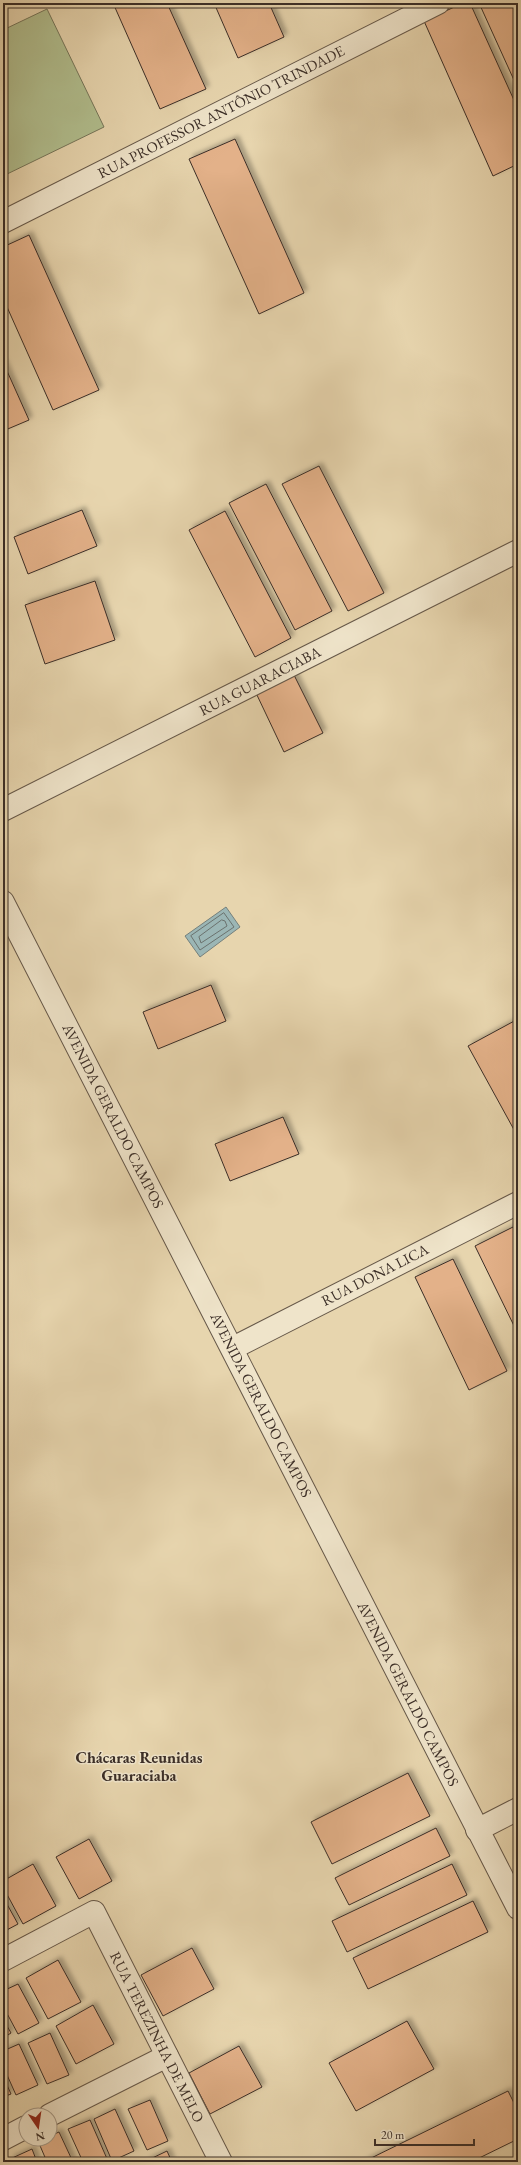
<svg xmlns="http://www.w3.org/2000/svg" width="521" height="2165" viewBox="0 0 521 2165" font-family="'EB Garamond',serif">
	<defs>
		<filter id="shadow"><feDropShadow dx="3.5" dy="-3.5" stdDeviation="2" flood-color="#0004"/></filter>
	</defs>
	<rect width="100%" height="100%" fill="#e7d5ae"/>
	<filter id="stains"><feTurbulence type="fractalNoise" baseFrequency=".005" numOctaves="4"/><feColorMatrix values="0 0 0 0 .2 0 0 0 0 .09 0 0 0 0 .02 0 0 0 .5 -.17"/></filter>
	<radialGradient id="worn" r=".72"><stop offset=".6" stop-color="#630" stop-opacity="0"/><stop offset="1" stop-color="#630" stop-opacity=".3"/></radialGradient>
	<path fill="#b1be8e" stroke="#76765a" d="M47,9L104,127L3,176V30Z"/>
	<path fill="#9bb6b5" stroke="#75807c" d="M226,907L240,927L200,957L185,936Z"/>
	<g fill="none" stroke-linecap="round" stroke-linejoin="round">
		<g stroke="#6b726e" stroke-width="1">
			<path d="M224,913L234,927L200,950L191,936Z"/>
			<path d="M222,920L225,921L227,926L201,943L199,937Z"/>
		</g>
	</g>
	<g fill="#e3b189" stroke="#3b2e27" filter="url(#shadow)">
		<path d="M113,3H167L206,89L160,109Z"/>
		<path d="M214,3H269L284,37L238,58Z"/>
		<path d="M463,3H470L518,109V164L493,176L424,21Z"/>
		<path d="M479,3H518V89Z"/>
		<path d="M235,139L304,293L259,314L189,159Z"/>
		<path d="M29,235L99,390L53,410L3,298V247Z"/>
		<path d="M3,362L29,420L3,431Z"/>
		<path d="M319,466L384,593L348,611L282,484Z"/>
		<path d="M266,484L332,611L295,630L229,503Z"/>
		<path d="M82,510L97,546L28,574L14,537Z"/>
		<path d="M225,511L291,638L255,657L189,530Z"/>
		<path d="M95,581L115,640L45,664L25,605Z"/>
		<path d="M294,675L323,733L284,752L256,693Z"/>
		<path d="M211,985L226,1021L158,1049L143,1012Z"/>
		<path d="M518,1019V1137L468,1046Z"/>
		<path d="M283,1117L299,1154L230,1181L215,1144Z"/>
		<path d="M513,1227L518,1237V1334L475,1246Z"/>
		<path d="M453,1259L507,1371L469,1390L415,1277Z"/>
		<path d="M408,1773L430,1816L332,1864L311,1822Z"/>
		<path d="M436,1828L450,1856L349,1905L335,1878Z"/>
		<path d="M89,1839L112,1881L79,1899L56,1857Z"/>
		<path d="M33,1864L56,1906L23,1924L3,1887V1881Z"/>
		<path d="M452,1864L467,1895L347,1952L332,1921Z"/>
		<path d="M3,1897L18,1924L3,1932Z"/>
		<path d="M473,1901L488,1932L368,1989L353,1958Z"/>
		<path d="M192,1948L214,1989L163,2016L141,1975Z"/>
		<path d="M58,1960L81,2002L48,2019L26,1978Z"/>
		<path d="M18,1984L39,2023L18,2034L3,2006V1991Z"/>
		<path d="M93,2005L114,2044L76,2064L56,2026Z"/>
		<path d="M3,2019L11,2033L3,2038Z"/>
		<path d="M407,2021L434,2069L356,2111L329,2063Z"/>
		<path d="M50,2033L69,2075L47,2084L28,2043Z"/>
		<path d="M19,2044L38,2085L16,2095L3,2066V2051Z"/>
		<path d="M239,2046L262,2087L210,2114L189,2073Z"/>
		<path d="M3,2076L11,2094L3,2097Z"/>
		<path d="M508,2091L518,2111V2139L471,2162H363Z"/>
		<path d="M150,2100L168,2141L147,2150L128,2109Z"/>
		<path d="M115,2109L134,2151L112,2161L94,2119Z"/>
		<path d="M90,2120L108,2161L106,2162H83L68,2129Z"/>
		<path d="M59,2132L73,2162H47L38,2141L50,2139V2136Z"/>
		<path d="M32,2149L37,2162H11L10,2159Z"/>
		<path d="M167,2151L172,2162H146V2161Z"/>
	</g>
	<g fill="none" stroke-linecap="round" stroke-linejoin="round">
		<defs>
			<g id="minor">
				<path d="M3,222L438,3"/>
				<path d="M3,810L518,551"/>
				<path d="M3,902L518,1908"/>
				<path d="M233,1348L518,1203"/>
				<path d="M477,1830L518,1809"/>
				<path d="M3,1960L94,1912L221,2162"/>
				<path d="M50,2115L167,2056"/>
				<path d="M3,2139L26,2127"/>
			</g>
		</defs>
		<use href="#minor" stroke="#665849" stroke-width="24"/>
		<use href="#minor" stroke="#efe4ca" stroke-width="22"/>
	</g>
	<g text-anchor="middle" stroke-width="3" stroke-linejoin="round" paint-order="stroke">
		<g font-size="15" fill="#3b2e27" stroke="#efe4ca">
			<text transform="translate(221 112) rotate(-27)" y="5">RUA PROFESSOR ANTÔNIO TRINDADE</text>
			<text transform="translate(260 681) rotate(-27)" y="5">RUA GUARACIABA</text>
			<text transform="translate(113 1116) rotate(63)" y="5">AVENIDA GERALDO CAMPOS</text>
			<text transform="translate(375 1275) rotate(-27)" y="5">RUA DONA LICA</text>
			<text transform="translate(261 1405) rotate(63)" y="5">AVENIDA GERALDO CAMPOS</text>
			<text transform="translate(408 1694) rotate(63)" y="5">AVENIDA GERALDO CAMPOS</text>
			<text transform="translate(157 2037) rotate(63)" y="5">RUA TEREZINHA DE MELO</text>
		</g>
		<g font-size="16" font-weight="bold" fill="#3b2e27" stroke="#efe4ca">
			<text x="139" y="1763">Chácaras Reunidas<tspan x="139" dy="18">Guaraciaba</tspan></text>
		</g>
	</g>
	<rect width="521" height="2165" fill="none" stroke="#e7d5ae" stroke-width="16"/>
	<rect x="4" y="4" width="513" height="2157" fill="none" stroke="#3b2e27" stroke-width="2"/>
	<rect x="8" y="8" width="505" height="2149" fill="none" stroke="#3b2e27"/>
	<g transform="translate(38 2127) rotate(167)"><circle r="19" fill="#efe4ca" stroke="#a79b89"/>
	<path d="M0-3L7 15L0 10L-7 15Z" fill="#8f2418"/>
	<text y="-6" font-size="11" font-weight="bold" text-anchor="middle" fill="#3b2e27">N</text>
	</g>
	<path d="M375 2139v6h99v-6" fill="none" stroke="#3b2e27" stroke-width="2"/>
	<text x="381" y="2139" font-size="12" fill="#3b2e27" stroke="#efe4ca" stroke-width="3" paint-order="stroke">20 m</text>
	<rect width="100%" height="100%" filter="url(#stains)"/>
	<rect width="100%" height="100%" fill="url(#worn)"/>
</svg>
